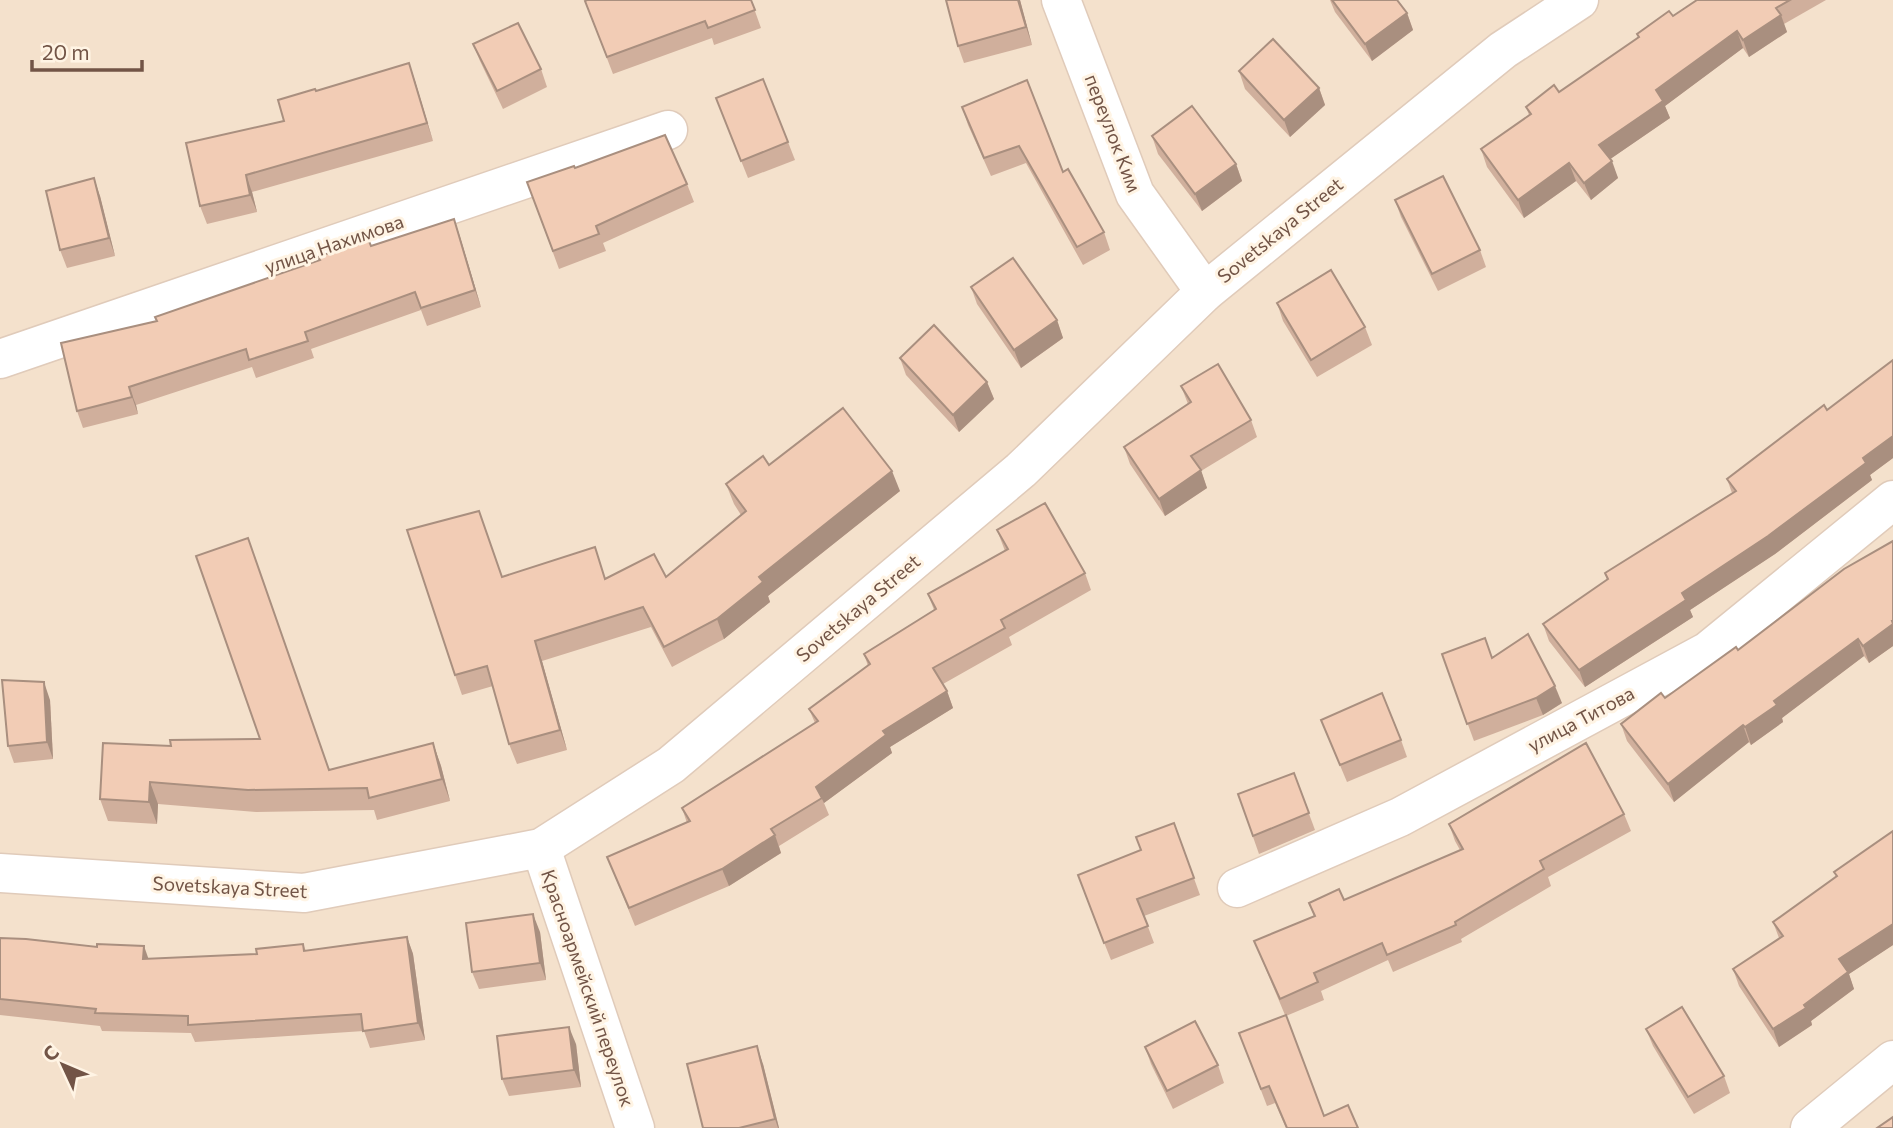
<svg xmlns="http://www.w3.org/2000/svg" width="1893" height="1128" viewBox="0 0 1893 1128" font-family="Commissioner,sans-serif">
	<rect width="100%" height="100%" fill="#fcefde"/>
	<rect fill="#f4e1cc" x="0" y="0" width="1893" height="1128"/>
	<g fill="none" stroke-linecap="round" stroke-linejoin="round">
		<defs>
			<g id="minor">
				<path d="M1061,0L1135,194L1205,292"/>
				<path d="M0,359L668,130"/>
				<path d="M541,848L635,1128"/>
				<path d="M0,873L304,893L541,848L671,765L1021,470L1205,292L1503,50L1579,0"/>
				<path d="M1237,888L1400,817L1708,651L1893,500"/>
				<path d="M1810,1128L1893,1060"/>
			</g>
		</defs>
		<use href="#minor" stroke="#e0cbba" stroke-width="41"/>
		<use href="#minor" stroke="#fff" stroke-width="38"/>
	</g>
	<g fill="#d0af9c">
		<path d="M751,0L761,28L714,45L712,38L613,74L585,1Z"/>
		<path d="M1020,0L1032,45L964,63L958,46Z"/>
		<path d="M1330,0H1397L1407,13L1413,30L1372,61L1335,12Z"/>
		<path d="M1697,0H1826L1784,24L1787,32L1749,57L1743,48L1665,106L1670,118L1610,159L1618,178L1591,200L1576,181L1524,218L1487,167L1481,149L1529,115L1526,107L1559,92L1638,38L1637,34L1673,16Z"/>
		<path d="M473,44L541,69L547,87L503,109L480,61Z"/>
		<path d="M1239,71L1319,88L1325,105L1290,137L1245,89Z"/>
		<path d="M415,81L433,141L252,192L257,212L207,224L200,206L284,121L316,91Z"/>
		<path d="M716,98L788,142L795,160L748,178Z"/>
		<path d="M962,107L1063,172L1104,232L1110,250L1083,265L1026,163L991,176L968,125Z"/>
		<path d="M1152,136L1236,164L1242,181L1202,211L1158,154Z"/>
		<path d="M575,168L687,184L694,202L603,243L606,251L559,269L527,182Z"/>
		<path d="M100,196L115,256L67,268L60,250Z"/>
		<path d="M1395,200L1480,250L1486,267L1438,291L1401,217Z"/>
		<path d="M454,219L460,237L481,307L427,326L421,310L311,349L314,358L256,378L252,367L136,405L138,414L83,428L77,411L157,321L371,246Z"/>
		<path d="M971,287L1057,320L1063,338L1021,368L977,304Z"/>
		<path d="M1277,303L1365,327L1372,345L1317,377L1283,321Z"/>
		<path d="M900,358L987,382L994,399L959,432L906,375Z"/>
		<path d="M1893,360V458L1870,475L1872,480L1775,554L1690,610L1693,617L1585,687L1549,641L1543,624L1607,580L1605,573L1732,493L1727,479L1827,410Z"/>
		<path d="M1181,386L1251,420L1257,437L1201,471L1207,488L1165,516L1130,464L1124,447L1188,404Z"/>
		<path d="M726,484L900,491L768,596L770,602L724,639L672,667L651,627L542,661L567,750L517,764L509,744L493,686L462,695L455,675L502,577L606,579L666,577L741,515L734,504Z"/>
		<path d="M997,530L1085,573L1091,590L1009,637L1012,645L943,684L947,691L953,708L890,747L892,753L824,803L829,815L779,846L781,853L729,886L635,926L607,857L687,823L682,808L815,723L809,709L868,666L864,654L934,610L928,594L1005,551Z"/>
		<path d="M1893,541V646L1869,663L1864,656L1782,718L1783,722L1751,745L1749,742L1674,802L1627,741L1621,724L1665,698L1738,650Z"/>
		<path d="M1442,654L1492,658L1562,703L1543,715L1474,741Z"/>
		<path d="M50,700L53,759L14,763L8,746Z"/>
		<path d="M1321,720L1401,740L1407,757L1347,782Z"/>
		<path d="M103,743L329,770L433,743L441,766L450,801L377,820L374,810L256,812L158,804L157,824L108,821L100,799Z"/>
		<path d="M1294,773L1315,830L1259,854L1238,794Z"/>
		<path d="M1624,814L1631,831L1548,877L1551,886L1461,939L1462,942L1393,972L1388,960L1321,991L1324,1000L1286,1016L1324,1116L1358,1128H1286L1275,1103L1267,1106L1239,1033L1285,1015L1254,941L1314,916L1309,903L1344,900L1460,850L1455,841L1449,824Z"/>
		<path d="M1174,823L1200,895L1144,916L1154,943L1111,960L1084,892L1141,850Z"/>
		<path d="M1893,831V945L1849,974L1854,989L1811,1021L1812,1025L1779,1047L1739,986L1733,969L1779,938L1773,922L1836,877L1834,872Z"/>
		<path d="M540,932L546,980L479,989L472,972Z"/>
		<path d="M407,937L413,954L425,1040L370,1048L364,1031L195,1042L191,1033L102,1031L100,1026L0,1015V938L148,959L257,954L303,944L306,951Z"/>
		<path d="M1646,1029L1724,1076L1730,1093L1694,1114L1653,1046Z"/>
		<path d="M576,1044L581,1087L509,1096L502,1079Z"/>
		<path d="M1145,1047L1218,1065L1224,1083L1173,1109L1151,1064Z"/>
		<path d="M763,1064L779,1128H703Z"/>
	</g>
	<g fill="#a98f7f">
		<path d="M1018,0H1020L1032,45L1026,27Z"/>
		<path d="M1407,13L1413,30L1372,61L1365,44Z"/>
		<path d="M1781,15L1787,32L1749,57L1743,40Z"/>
		<path d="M1737,31L1743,48L1665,106L1670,118L1606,162L1599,145L1656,90Z"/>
		<path d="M409,63L415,81L433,141L427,123Z"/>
		<path d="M1319,88L1325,105L1290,137L1284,120Z"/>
		<path d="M1612,161L1618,178L1591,200L1584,183Z"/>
		<path d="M1569,163L1576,181L1524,218L1518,200Z"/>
		<path d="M1236,164L1242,181L1202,211L1195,194Z"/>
		<path d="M246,175L252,192L257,212L250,195Z"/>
		<path d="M94,178L100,196L115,256L109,238Z"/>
		<path d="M454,219L460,237L481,307L475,290Z"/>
		<path d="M1057,320L1063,338L1021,368L1014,350Z"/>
		<path d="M987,382L994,399L959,432L953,415Z"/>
		<path d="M129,387L136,405L138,414L132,397Z"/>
		<path d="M1893,436V458L1870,475L1872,480L1775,554L1690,610L1693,617L1585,687L1579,670Z"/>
		<path d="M1201,470L1207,488L1165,516L1159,499Z"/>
		<path d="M892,471L900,491L768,596L770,602L724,639L717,619L759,577Z"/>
		<path d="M1893,624V646L1869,663L1863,646Z"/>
		<path d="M1858,639L1864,656L1782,718L1783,722L1751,745L1745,727L1774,701Z"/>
		<path d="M535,641L542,661L567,750L560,730Z"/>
		<path d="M44,682L50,700L53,759L47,742Z"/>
		<path d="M1555,686L1562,703L1543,715L1536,698Z"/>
		<path d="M947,691L953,708L890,747L892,753L824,803L816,787L883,731Z"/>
		<path d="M1743,725L1749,742L1674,802L1668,784Z"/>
		<path d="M433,743L441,766L450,801L442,779Z"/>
		<path d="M150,782L158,804L157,824L149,802Z"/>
		<path d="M775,835L781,853L729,886L722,869Z"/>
		<path d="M533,914L540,932L546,980L540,963Z"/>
		<path d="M1893,924V945L1849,974L1854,989L1811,1021L1812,1025L1779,1047L1773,1029L1804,1005L1839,959Z"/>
		<path d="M407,937L413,954L425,1040L418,1023Z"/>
		<path d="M144,946L150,963L143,959Z"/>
		<path d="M569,1027L576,1044L581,1087L574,1070Z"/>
		<path d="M757,1046L763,1064L779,1128H778L775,1119Z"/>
	</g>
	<g fill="#f2ccb5" stroke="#a98f7f" stroke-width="2">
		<path d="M587,0H751L755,10L708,28L705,21L607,57L585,1Z"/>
		<path d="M946,0H1018L1026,27L958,46Z"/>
		<path d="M1332,0H1397L1407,13L1365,44Z"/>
		<path d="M1697,0H1790L1776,8L1781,15L1743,40L1737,31L1656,90L1663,101L1599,145L1612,161L1584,183L1569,163L1518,200L1481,149L1531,114L1526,107L1554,85L1559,92L1639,37L1637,34L1669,11L1673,16Z"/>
		<path d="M518,23L541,69L497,91L473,44Z"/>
		<path d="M1273,39L1319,88L1284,120L1239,71Z"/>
		<path d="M409,63L427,123L246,175L250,195L200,206L186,143L284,121L278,100L315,89L316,91Z"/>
		<path d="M763,79L788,142L741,161L716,98Z"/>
		<path d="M1027,80L1063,172L1068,169L1104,232L1077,247L1019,146L984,158L962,107Z"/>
		<path d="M1192,106L1236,164L1195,194L1152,136Z"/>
		<path d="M665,135L687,184L596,226L599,234L553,251L527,182L574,166L575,168Z"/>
		<path d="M1443,176L1480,250L1432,274L1395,200Z"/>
		<path d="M94,178L109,238L60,250L46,191Z"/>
		<path d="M454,219L475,290L421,308L415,292L305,332L308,341L249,360L246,349L129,387L132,397L77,411L61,343L157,321L155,317L320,260L318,257L368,239L371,246Z"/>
		<path d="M1013,258L1057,320L1014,350L971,287Z"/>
		<path d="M1331,270L1365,327L1311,360L1277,303Z"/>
		<path d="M934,325L987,382L953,415L900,358Z"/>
		<path d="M1893,360V436L1863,458L1866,463L1768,536L1682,593L1686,600L1579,670L1543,624L1608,579L1605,573L1736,491L1727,479L1824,405L1827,410Z"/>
		<path d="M1218,364L1251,420L1191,456L1201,470L1159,499L1124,447L1191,402L1181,386Z"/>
		<path d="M843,408L892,471L759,577L763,582L717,619L664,647L643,607L535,641L560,730L509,744L487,666L455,675L407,530L479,511L502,577L595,547L605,579L654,554L666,577L746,511L726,484L763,456L769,465Z"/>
		<path d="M1045,503L1085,573L1001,620L1005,628L933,668L947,691L883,731L886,735L816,787L822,798L771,829L775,835L722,869L629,908L607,857L690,821L682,808L818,721L809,709L870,664L864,654L936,609L928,594L1008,549L997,530Z"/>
		<path d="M248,538L329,770L433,743L442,779L369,798L367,788L248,790L150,782L149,802L100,799L103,743L171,746L170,740L260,739L196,556Z"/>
		<path d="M1893,541V621H1892L1893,624L1863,646L1858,639L1774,701L1777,705L1745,727L1743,725L1668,784L1621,724L1661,693L1665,698L1736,647L1738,650L1844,569Z"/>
		<path d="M1528,634L1555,686L1536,698L1467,724L1442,654L1485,638L1492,658Z"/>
		<path d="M2,680L44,682L47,742L8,746Z"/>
		<path d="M1382,693L1401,740L1340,765L1321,720Z"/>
		<path d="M1586,743L1624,814L1540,861L1544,869L1455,922L1456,925L1387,955L1382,943L1314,973L1318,982L1280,999L1254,941L1315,916L1309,903L1339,889L1344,900L1463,849L1449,824Z"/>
		<path d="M1294,773L1309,813L1253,836L1238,794Z"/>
		<path d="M1174,823L1194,878L1137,899L1148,926L1104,943L1078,875L1141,850L1136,837Z"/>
		<path d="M1893,831V924L1839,959L1848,972L1804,1005L1806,1008L1773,1029L1733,969L1783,936L1773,922L1837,876L1834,872Z"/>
		<path d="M533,914L540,963L472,972L466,923Z"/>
		<path d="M407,937L418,1023L363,1031L361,1014L188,1025V1016L95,1013L96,1009L0,999V938L26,939L97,947V944L144,946L143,959L257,954L256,949L303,944L304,951Z"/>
		<path d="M1682,1007L1724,1076L1688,1097L1646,1029Z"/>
		<path d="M1286,1015L1324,1116L1348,1105L1358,1128H1287L1269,1086L1261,1089L1239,1033Z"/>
		<path d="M1195,1021L1218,1065L1167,1091L1145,1047Z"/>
		<path d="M569,1027L574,1070L502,1079L497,1036Z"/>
		<path d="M757,1046L775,1119L739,1128H703L687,1064Z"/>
		<path d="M1893,1117V1128H1877Z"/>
	</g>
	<g text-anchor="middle" stroke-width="6" stroke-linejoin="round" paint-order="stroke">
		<g font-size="19" fill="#725446" stroke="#fff4e4">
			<text transform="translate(1113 133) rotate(69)" y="7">переулок Ким</text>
			<text transform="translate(1280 230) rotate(-39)" y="7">Sovetskaya Street</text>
			<text transform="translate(334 244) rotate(-19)" y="7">улица Нахимова</text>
			<text transform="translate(858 608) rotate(-40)" y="7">Sovetskaya Street</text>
			<text transform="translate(1581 719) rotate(-28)" y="7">улица Титова</text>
			<text transform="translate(230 887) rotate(3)" y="7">Sovetskaya Street</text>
			<text transform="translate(588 988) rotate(71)" y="7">Красноармейский переулок</text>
		</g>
	</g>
	<g transform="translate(63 1065) rotate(314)" stroke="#fff4e4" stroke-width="5" paint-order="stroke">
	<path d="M0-5L12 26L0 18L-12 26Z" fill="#725446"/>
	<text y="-10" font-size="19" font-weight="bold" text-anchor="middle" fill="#725446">С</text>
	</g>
	<path d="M32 60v10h110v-10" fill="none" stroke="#725446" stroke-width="3.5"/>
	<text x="42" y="60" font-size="21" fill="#725446" stroke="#fff4e4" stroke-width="5" paint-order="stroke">20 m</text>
</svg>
